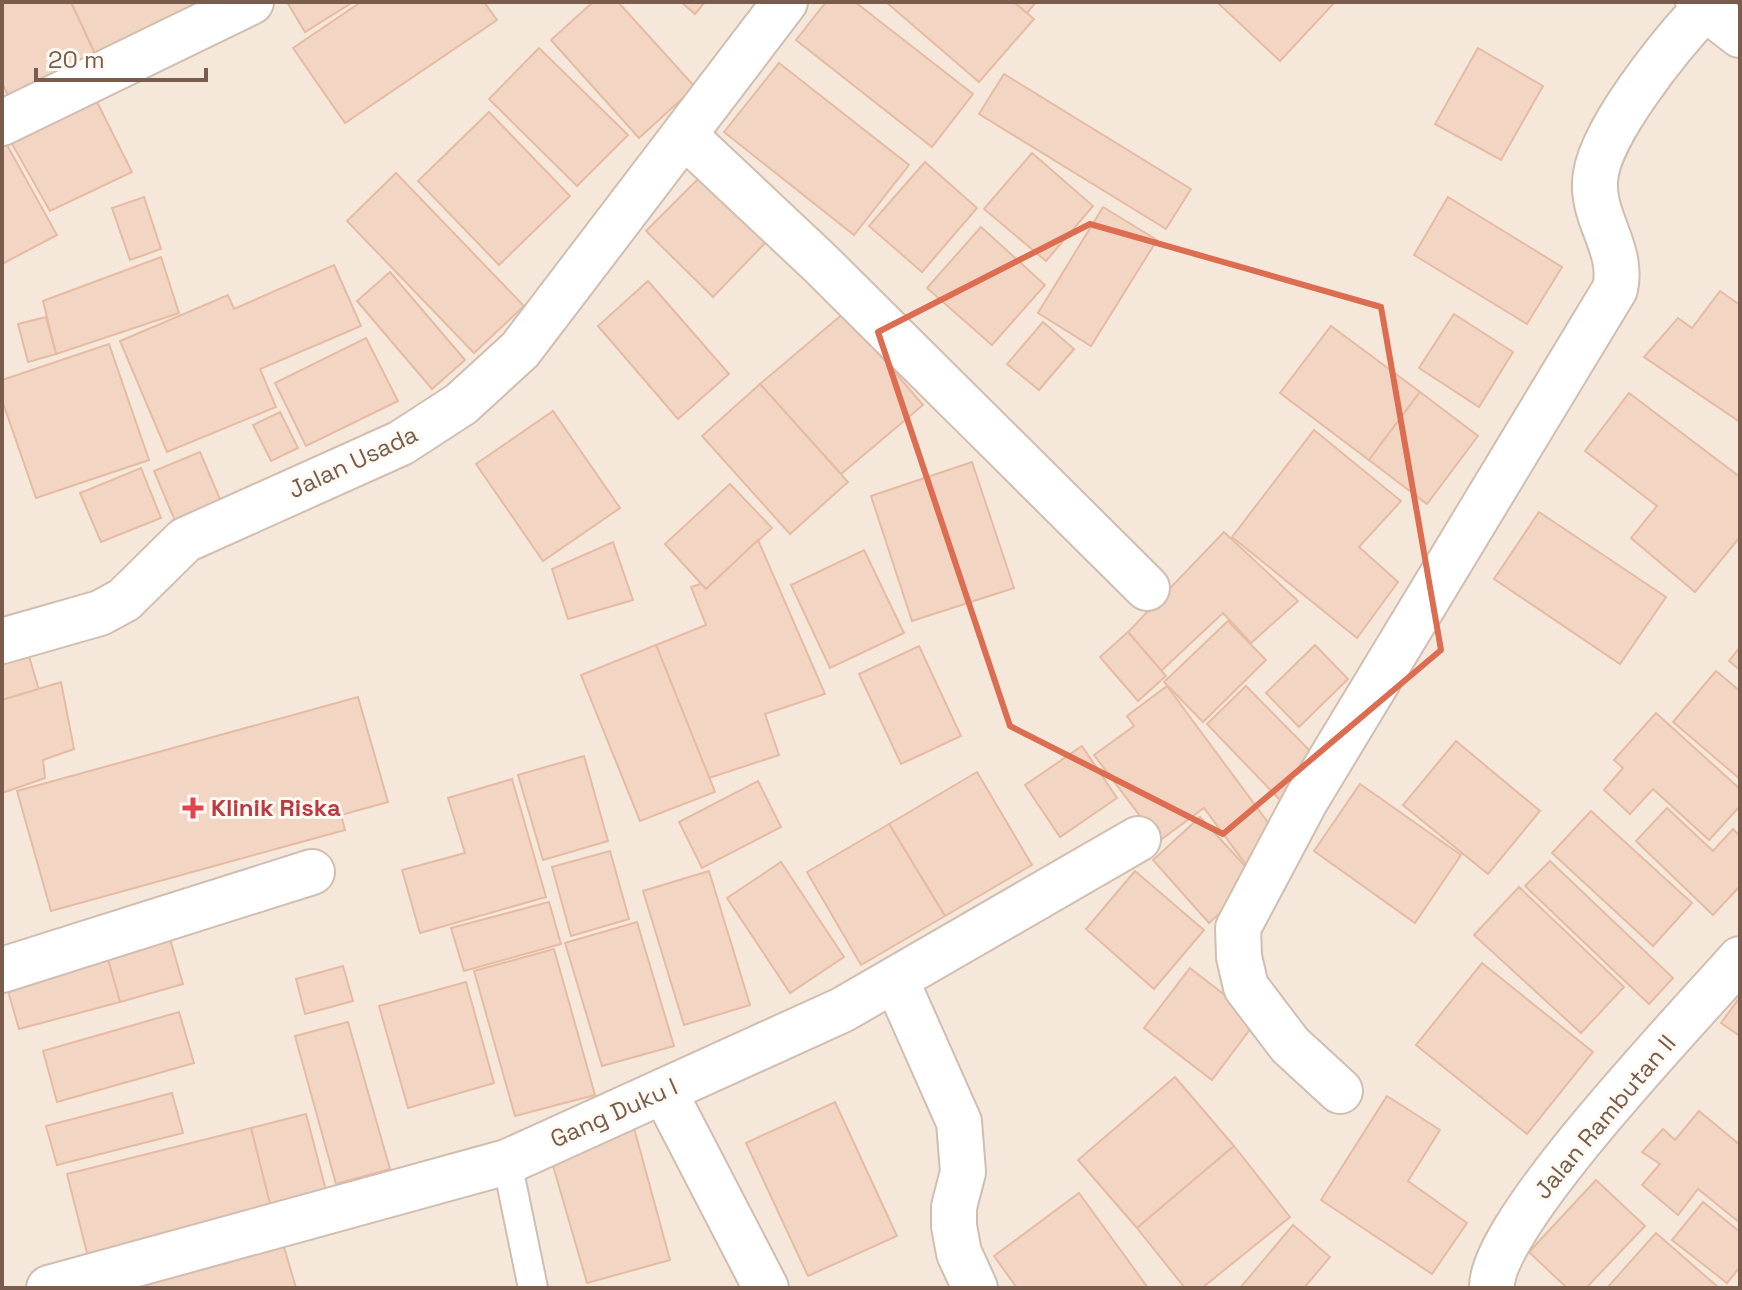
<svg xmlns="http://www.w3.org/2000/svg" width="1742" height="1290" viewBox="0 0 1742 1290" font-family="'Space Grotesk',sans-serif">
	<rect width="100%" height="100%" fill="#fdf6ec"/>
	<rect fill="#f5e8da" x="2" y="2" width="1738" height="1286"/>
	<g fill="#f3d5c3" stroke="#e6bba3" stroke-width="2">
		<path d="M2,2H71L98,60L11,101L2,83Z"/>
		<path d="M71,2H218L98,60Z"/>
		<path d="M287,2H353L305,32Z"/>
		<path d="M361,2H484L497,20L345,123L293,48Z"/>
		<path d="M593,2H618L695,87L639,138L551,40Z"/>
		<path d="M681,2H705L695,14Z"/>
		<path d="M826,2H855L973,94L932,147L796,40Z"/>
		<path d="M886,2H1014L1034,19L979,82Z"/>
		<path d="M1014,2H1036L1027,13Z"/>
		<path d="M1217,2H1335L1280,61Z"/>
		<path d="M539,48L628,135L577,186L489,99Z"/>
		<path d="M1478,48L1543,86L1501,160L1435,124Z"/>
		<path d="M779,63L909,165L854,235L724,132Z"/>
		<path d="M1004,74L1191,189L1166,229L979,114Z"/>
		<path d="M92,92L132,172L50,211L7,135Z"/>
		<path d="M489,112L570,196L499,265L418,181Z"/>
		<path d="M2,136L57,235L2,264Z"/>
		<path d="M1032,153L1093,206L1046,261L984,209Z"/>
		<path d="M925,162L977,208L922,272L869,226Z"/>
		<path d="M396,173L524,306L474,353L347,221Z"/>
		<path d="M701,176L767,241L713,297L646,231Z"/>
		<path d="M144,197L161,249L130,260L112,208Z"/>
		<path d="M1448,197L1562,267L1527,324L1414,255Z"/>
		<path d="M1103,207L1157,240L1091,346L1038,313Z"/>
		<path d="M981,227L1045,285L992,345L927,288Z"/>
		<path d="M161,257L179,313L56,354L43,301Z"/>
		<path d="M334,265L361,326L260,369L276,407L167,452L120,341L228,295L234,309Z"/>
		<path d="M390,272L465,360L432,389L357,301Z"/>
		<path d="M648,281L729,374L678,419L598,326Z"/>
		<path d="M1720,291L1740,305V422L1644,357L1678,318L1692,328Z"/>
		<path d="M844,313L923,405L841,474L760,384Z"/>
		<path d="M1454,314L1513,352L1479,407L1419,368Z"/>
		<path d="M46,317L56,354L28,362L18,324Z"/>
		<path d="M1043,322L1074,349L1039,390L1007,364Z"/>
		<path d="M1331,326L1420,392L1369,460L1280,393Z"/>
		<path d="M366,338L398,401L306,446L275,383Z"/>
		<path d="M109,344L149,460L36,498L2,400V380Z"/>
		<path d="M760,384L848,482L790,534L702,436Z"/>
		<path d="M1420,392L1478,436L1427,504L1369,460Z"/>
		<path d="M1629,393L1740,477V537L1695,592L1631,538L1657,506L1585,451Z"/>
		<path d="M553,411L620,508L543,561L476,464Z"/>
		<path d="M280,412L298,448L271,461L253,425Z"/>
		<path d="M1314,430L1401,501L1359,547L1398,582L1357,638L1232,537Z"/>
		<path d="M200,452L222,504L176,523L154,471Z"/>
		<path d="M972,462L1014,588L912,621L871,496Z"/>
		<path d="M141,468L161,518L101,542L80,493Z"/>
		<path d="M730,484L772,528L706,589L665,544Z"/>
		<path d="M1539,512L1666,597L1620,664L1494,579Z"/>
		<path d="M1224,532L1298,601L1251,643L1223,613L1161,671L1128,632Z"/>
		<path d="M758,540L825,694L765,714L779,755L709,778L656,645L706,625L691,587L701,584L706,589Z"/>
		<path d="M613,542L633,600L568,619L552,569Z"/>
		<path d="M864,550L904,633L830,668L791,585Z"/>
		<path d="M1228,621L1266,660L1203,722L1164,682Z"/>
		<path d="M1128,632L1166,676L1138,701L1100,657Z"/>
		<path d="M656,645L715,792L640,821L581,675Z"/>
		<path d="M1315,645L1348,679L1299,727L1266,693Z"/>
		<path d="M26,646L39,690L2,700V652Z"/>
		<path d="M919,646L961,736L901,764L859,674Z"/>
		<path d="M1740,647V670L1729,661Z"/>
		<path d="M1716,671L1740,691V779L1673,722Z"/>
		<path d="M61,682L74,749L43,760L45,778L2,793V700Z"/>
		<path d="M1167,686L1281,840L1247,866L1204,808L1159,841L1094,755L1134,726L1127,716Z"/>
		<path d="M1246,686L1322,763L1282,802L1207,724Z"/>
		<path d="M358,697L388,802L341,815L345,830L51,911L17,791Z"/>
		<path d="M1656,713L1740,789V806L1709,840L1653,789L1630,814L1604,790L1623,768L1614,760Z"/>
		<path d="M1456,741L1540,811L1488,874L1403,805Z"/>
		<path d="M1082,746L1117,798L1060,837L1025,785Z"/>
		<path d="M584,756L608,841L543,860L518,775Z"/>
		<path d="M977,772L1032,865L945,916L889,824Z"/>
		<path d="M512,779L546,897L420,933L402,870L465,853L448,798Z"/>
		<path d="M758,781L781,827L702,868L679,822Z"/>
		<path d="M1360,784L1461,855L1415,923L1314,851Z"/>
		<path d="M1667,808L1713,851L1733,829L1740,836V886L1713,915L1636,841Z"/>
		<path d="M1591,811L1692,903L1653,946L1552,853Z"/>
		<path d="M1200,817L1257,879L1209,923L1153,860Z"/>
		<path d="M889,824L945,916L861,965L807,872Z"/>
		<path d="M610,851L629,919L571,936L552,867Z"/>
		<path d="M1550,861L1673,978L1649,1004L1525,886Z"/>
		<path d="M781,862L844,957L790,993L727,898Z"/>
		<path d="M709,871L750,1005L684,1025L643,891Z"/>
		<path d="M1135,871L1204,930L1154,989L1086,929Z"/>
		<path d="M1519,887L1624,987L1581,1033L1474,935Z"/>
		<path d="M549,902L561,944L464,971L451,928Z"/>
		<path d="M637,922L674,1046L602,1066L565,943Z"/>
		<path d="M170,939L183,984L120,1002L107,956Z"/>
		<path d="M554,949L595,1095L515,1116L474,971Z"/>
		<path d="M107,956L120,1002L19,1029L6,984Z"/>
		<path d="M1482,963L1593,1052L1527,1134L1416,1045Z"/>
		<path d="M343,966L353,1001L305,1014L296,979Z"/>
		<path d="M1190,968L1257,1020L1212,1080L1144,1028Z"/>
		<path d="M466,982L494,1083L408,1108L379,1006Z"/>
		<path d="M1740,997V1036L1721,1023Z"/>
		<path d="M179,1012L194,1063L57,1102L43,1051Z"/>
		<path d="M348,1022L390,1169L336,1184L295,1036Z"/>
		<path d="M1175,1077L1234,1146L1137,1228L1078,1160Z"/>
		<path d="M172,1093L183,1133L57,1165L46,1126Z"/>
		<path d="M1387,1096L1440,1130L1408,1181L1467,1223L1432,1274L1321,1200Z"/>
		<path d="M835,1102L897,1236L808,1276L746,1143Z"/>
		<path d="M1699,1111L1740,1145V1223L1698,1189L1678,1215L1642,1185L1660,1164L1642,1152L1663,1129L1675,1140Z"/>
		<path d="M306,1114L328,1198L272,1212L251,1128Z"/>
		<path d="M251,1128L272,1212L88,1257L67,1174Z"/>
		<path d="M634,1128L670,1260L587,1283L549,1152Z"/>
		<path d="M1234,1146L1290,1217L1202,1288H1185L1137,1228Z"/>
		<path d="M1596,1180L1645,1226L1586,1288H1567L1529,1252Z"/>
		<path d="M1079,1193L1148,1288H1017L994,1256Z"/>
		<path d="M1703,1202L1740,1232V1267L1727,1283L1672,1240Z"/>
		<path d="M1293,1225L1330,1257L1304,1288H1240Z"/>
		<path d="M1656,1233L1719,1288H1607Z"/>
		<path d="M282,1240L296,1288H130Z"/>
	</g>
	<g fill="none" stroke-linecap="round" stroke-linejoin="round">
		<defs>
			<path id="service" d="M507,1162L533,1288"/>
			<g id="minor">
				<path d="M1705,8L1740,35"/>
				<path d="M2,123L251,2"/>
				<path d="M685,136L818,261L1147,588"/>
				<path d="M2,641L100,613L124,600L185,540L401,443L461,404L520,350L785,2"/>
				<path d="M2,970L312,872"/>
				<path d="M896,980L959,1122L963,1172L954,1207V1226L959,1253L975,1288"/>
				<path d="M664,1091L766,1288"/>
				<path d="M1340,1091L1290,1045L1246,987L1239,957L1238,928L1306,800L1615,289C1624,250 1593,220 1595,182C1596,135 1673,42 1705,8L1698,2"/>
				<path d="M49,1288L507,1162L842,1010L1138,839"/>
				<path d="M1492,1288C1489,1225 1691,1015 1740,959"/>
			</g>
		</defs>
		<use href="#service" stroke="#d1beb0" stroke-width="32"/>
		<use href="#minor" stroke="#d1beb0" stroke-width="48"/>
		<use href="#service" stroke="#fff" stroke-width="28"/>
		<use href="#minor" stroke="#fff" stroke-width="44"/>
	</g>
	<path fill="none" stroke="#dc6d51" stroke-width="6" stroke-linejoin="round" d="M1090,224L1381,307L1441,650L1223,834L1010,726L878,332Z"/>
	<path fill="#e0444e" stroke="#fffaf3" stroke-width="3" d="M189 796h8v8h8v8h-8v8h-8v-8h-8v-8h8z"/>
	<g text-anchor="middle" stroke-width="6" stroke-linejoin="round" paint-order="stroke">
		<g font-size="24" fill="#7a5c4d" stroke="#fffaf3">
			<text transform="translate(353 462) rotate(-25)" y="8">Jalan Usada</text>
			<text transform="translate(614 1113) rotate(-24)" y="8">Gang Duku I</text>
			<text transform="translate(1605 1117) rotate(-50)" y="8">Jalan Rambutan II</text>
		</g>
		<g font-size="24" font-weight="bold" fill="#be3a42" stroke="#fffaf3" text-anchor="start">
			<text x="211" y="816">Klinik Riska</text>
		</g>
	</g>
	<rect width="1742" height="1290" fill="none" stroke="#7a5c4d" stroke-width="8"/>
	<path d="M36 68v12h170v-12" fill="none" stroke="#7a5c4d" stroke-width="4"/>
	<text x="48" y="68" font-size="24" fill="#7a5c4d" stroke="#fffaf3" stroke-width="6" paint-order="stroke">20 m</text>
</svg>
